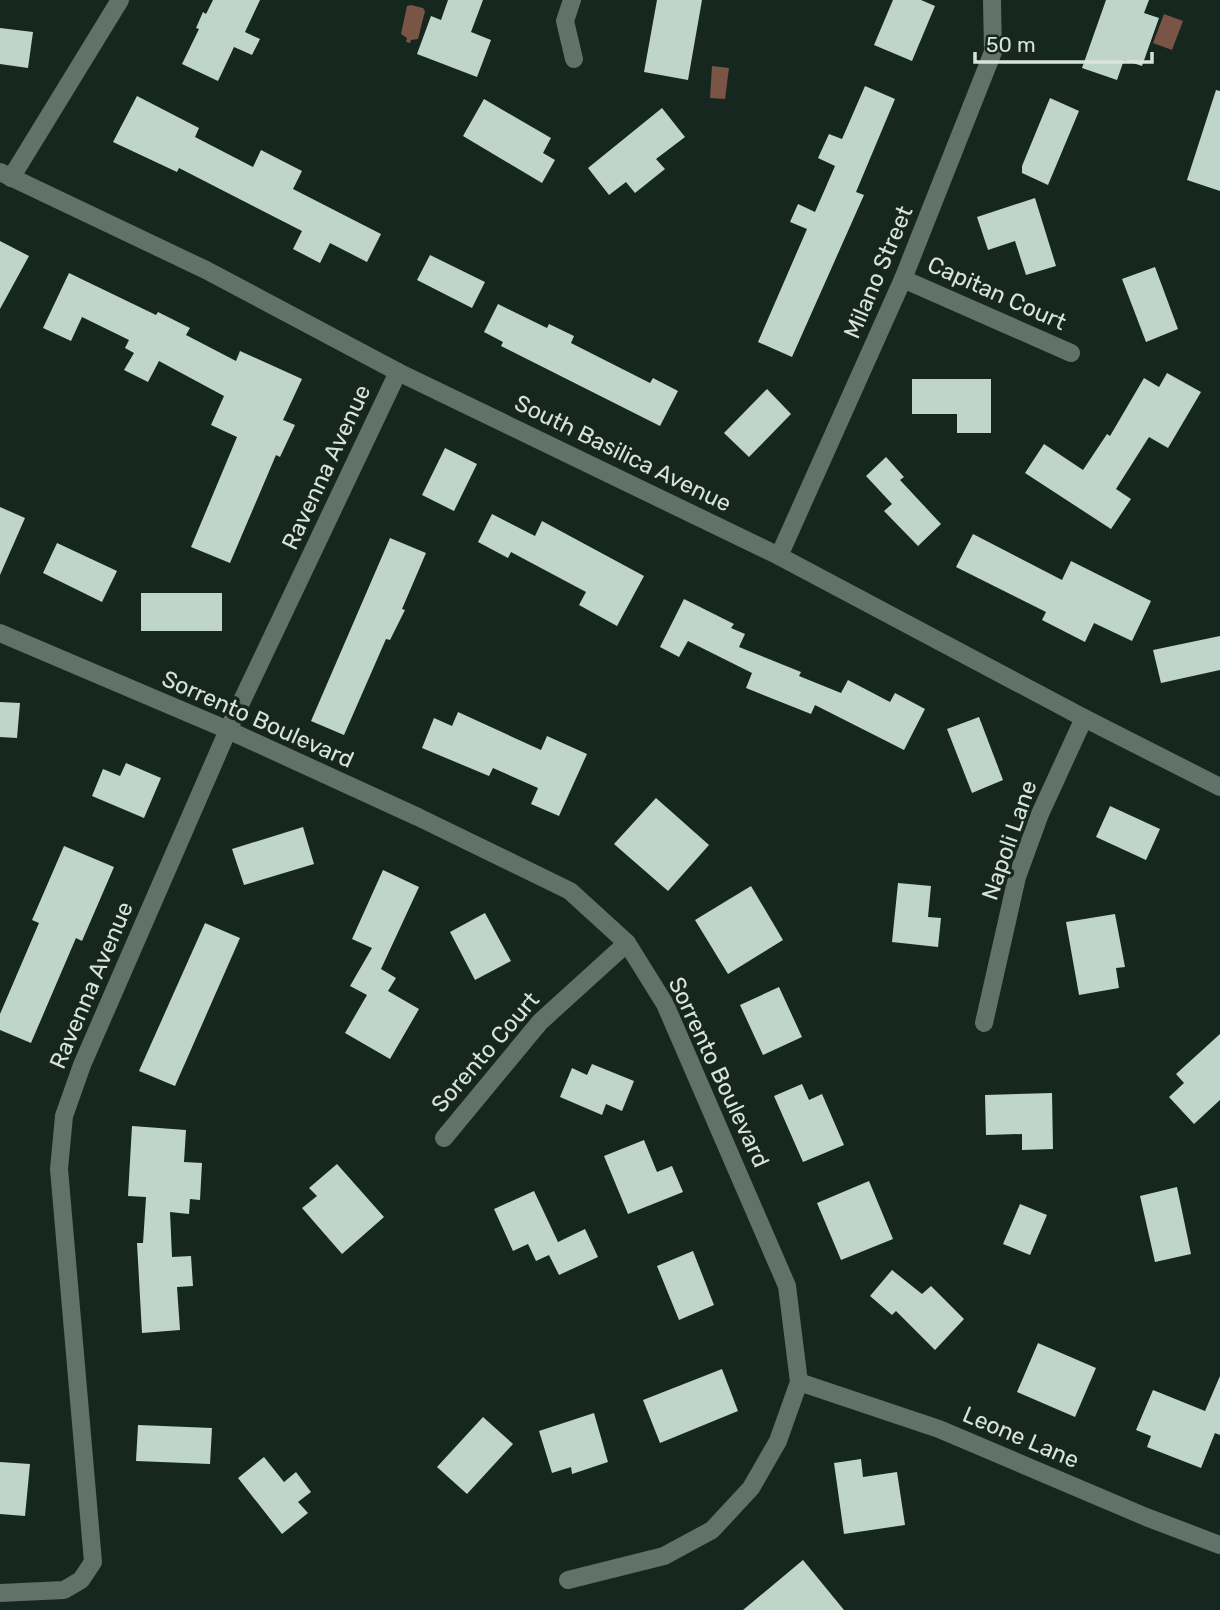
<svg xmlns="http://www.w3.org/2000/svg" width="1220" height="1610" viewBox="0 0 1220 1610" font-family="Rubik,sans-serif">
	<rect width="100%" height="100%" fill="#16271f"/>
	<g fill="#7a5445">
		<path d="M411,5L423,8L425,11L418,39L411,40L410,43L406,42L407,38L401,34L407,6Z"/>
		<path d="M1164,14L1183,21L1172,50L1153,43Z"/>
		<path d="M712,66L729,68L725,99L710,98Z"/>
	</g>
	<g fill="#c0d5ca">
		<path d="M213,0H260L245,32L260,39L252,55L234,47L218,81L182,64L199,29L196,28L203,12L206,14Z"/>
		<path d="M448,0H483L471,32L491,40L477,77L417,54L431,16L441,20Z"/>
		<path d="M657,0H702L688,80L644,72Z"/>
		<path d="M893,0H921L935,6L912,61L874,45Z"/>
		<path d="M1106,0H1149L1144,13L1159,18L1142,66L1124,60L1117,80L1082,68Z"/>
		<path d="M0,28L33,32L28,68L0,64Z"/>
		<path d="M865,86L895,99L856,192L864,195L792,357L758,342L807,229L790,222L798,204L815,212L835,166L818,158L829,134L842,139Z"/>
		<path d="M1216,90L1220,91V191L1187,180Z"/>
		<path d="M137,96L199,128L195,137L253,167L261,150L302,171L293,189L381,234L367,262L330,243L320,263L293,249L302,231L179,168L177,172L113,142Z"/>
		<path d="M1050,98L1079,111L1048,185L1022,173V166Z"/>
		<path d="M484,99L551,138L543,153L555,160L542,183L463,136Z"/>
		<path d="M662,108L685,137L656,159L665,169L635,193L626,182L609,195L588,168Z"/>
		<path d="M1035,198L1056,266L1026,275L1015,241L988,250L977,217Z"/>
		<path d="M0,241L29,256L0,309Z"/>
		<path d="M430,255L485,282L472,308L417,280Z"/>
		<path d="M1155,267L1178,329L1146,342L1122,279Z"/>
		<path d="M69,273L156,315L158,312L190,328L186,335L236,361L240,351L302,379L283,420L295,425L280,457L276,455L230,563L191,547L237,437L211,425L224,396L159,361L148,382L124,370L134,353L125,348L129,340L82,317L71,341L43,328Z"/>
		<path d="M498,304L547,328L549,324L574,336L571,343L650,383L653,378L678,391L660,426L501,346L503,342L484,332Z"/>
		<path d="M1167,373L1201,392L1168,448L1149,437L1116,489L1131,499L1111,529L1025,473L1044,444L1083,470L1107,434L1110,436L1144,378L1159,387Z"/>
		<path d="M912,379H991V433H957V414H912Z"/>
		<path d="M767,389L791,414L749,457L724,433Z"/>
		<path d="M445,448L477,464L454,511L422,495Z"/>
		<path d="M886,457L904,477L900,480L941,524L918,546L884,511L892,504L866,476Z"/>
		<path d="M0,507L25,518L0,575Z"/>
		<path d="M492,514L535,536L542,521L644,576L617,626L579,605L586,592L511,552L508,558L478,542Z"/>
		<path d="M973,534L1062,580L1071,561L1151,601L1132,641L1094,623L1085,642L1042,620L1046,612L956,567Z"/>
		<path d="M390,538L426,553L402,609L405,610L390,640L386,639L344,735L311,721Z"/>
		<path d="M57,543L117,571L102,602L43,573Z"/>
		<rect x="141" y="593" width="81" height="38"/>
		<path d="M684,599L734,624L731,628L745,634L739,647L801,672L799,676L841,693L848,680L890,702L895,693L925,709L904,750L815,705L811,714L746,688L752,673L688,641L679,657L660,647Z"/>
		<path d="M1220,636V670L1161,683L1153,650Z"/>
		<path d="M0,702L20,703L17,738L0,737Z"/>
		<path d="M458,712L541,750L547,736L587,754L559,816L531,804L538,788L493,768L489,776L422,748L434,718L452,726Z"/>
		<path d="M979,717L1003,780L972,793L947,729Z"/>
		<path d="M126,763L161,778L144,818L92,796L103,769L120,776Z"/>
		<path d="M656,798L709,845L668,891L614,844Z"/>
		<path d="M1110,806L1160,829L1146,860L1096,837Z"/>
		<path d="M303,827L314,864L244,885L232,849Z"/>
		<path d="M64,846L114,867L82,941L76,938L31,1043L0,1030V1014L39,923L32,920Z"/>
		<path d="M383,870L419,887L381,969L396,978L388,991L419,1009L390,1059L345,1033L367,995L350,986L372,948L352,939Z"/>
		<path d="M898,883L931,886L928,917L941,918L938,947L892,942Z"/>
		<path d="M751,886L783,940L728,974L695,920Z"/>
		<path d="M485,913L511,961L475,980L450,932Z"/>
		<path d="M1115,914L1125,967L1116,968L1119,988L1079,995L1066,922Z"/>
		<path d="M205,923L240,938L175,1086L139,1071Z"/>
		<path d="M779,987L802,1037L763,1055L740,1005Z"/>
		<path d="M1220,1034V1100L1194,1124L1169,1097L1184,1083L1176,1074Z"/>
		<path d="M592,1064L634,1081L622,1111L606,1104L602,1115L560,1097L572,1068L587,1075Z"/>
		<path d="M802,1084L809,1100L822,1094L844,1145L803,1162L774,1096Z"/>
		<path d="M1052,1093L1053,1149L1022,1150V1134L986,1135L985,1095Z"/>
		<path d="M132,1126L186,1130L184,1162L202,1163L200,1200L190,1199L189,1214L170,1212L172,1257L191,1256L193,1286L177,1287L180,1330L142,1333L137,1243H143L146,1197L128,1196Z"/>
		<path d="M644,1140L657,1172L672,1166L683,1192L628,1214L604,1156Z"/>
		<path d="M337,1164L384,1217L342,1254L302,1208L317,1196L309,1188Z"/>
		<path d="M869,1181L893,1239L841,1260L817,1203Z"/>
		<path d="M1177,1187L1191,1254L1155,1262L1140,1196Z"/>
		<path d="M534,1191L558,1242L585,1229L598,1257L559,1275L549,1255L536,1261L528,1244L513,1251L494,1209Z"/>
		<path d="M1020,1204L1047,1215L1030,1255L1003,1244Z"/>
		<path d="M693,1251L714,1305L679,1320L657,1266Z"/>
		<path d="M892,1270L922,1294L931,1286L964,1319L935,1350L896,1311L892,1315L870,1296Z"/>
		<path d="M1038,1343L1096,1368L1075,1417L1017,1392Z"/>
		<path d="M722,1369L738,1411L660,1443L643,1400Z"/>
		<path d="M1220,1376V1435L1215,1433L1201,1468L1147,1447L1151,1436L1136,1430L1153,1390L1205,1411Z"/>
		<path d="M594,1413L608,1462L572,1474L571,1467L552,1473L539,1431Z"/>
		<path d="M483,1417L513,1444L467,1494L437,1467Z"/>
		<path d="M138,1425L212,1428L210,1464L136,1461Z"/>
		<path d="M264,1457L284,1482L296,1472L311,1492L298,1502L308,1513L282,1534L238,1478Z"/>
		<path d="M861,1459L863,1477L897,1472L905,1525L844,1534L834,1463Z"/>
		<path d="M0,1462L30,1464L25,1516L0,1514Z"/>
		<path d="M803,1560L844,1610H743Z"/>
	</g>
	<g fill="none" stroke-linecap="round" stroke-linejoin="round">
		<g stroke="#607269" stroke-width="18">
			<path d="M572,0L565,21L574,59"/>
			<path d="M0,172L206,270L398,372L779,556L1084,718L1220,787"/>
			<path d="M11,178L120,0"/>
			<path d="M903,279L1071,353"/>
			<path d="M779,556L903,279L993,52L992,0"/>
			<path d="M0,633L228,730L418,817L570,891L627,943L665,1004L787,1286L799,1382L778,1441L751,1488L712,1530L664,1556L568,1580"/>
			<path d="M984,1023L1017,877L1040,814L1084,718"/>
			<path d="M444,1138L540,1022L627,943"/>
			<path d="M799,1382L939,1429L1146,1517L1220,1545"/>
			<path d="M0,1593L64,1590L81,1580L93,1562L59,1169L64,1116L82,1065L228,730L398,372"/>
		</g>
	</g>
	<g text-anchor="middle" stroke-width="7" stroke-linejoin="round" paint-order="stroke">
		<g font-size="23" fill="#d8e3de" stroke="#16271f">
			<text transform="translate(878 272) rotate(-67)" y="8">Milano Street</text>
			<text transform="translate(997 293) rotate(24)" y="8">Capitan Court</text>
			<text transform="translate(623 453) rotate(26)" y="8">South Basilica Avenue</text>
			<text transform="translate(326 467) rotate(-65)" y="8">Ravenna Avenue</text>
			<text transform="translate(258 719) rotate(24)" y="8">Sorrento Boulevard</text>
			<text transform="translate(1009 840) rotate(-71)" y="8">Napoli Lane</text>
			<text transform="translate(91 985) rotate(-67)" y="8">Ravenna Avenue</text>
			<text transform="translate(485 1052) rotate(-49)" y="8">Sorento Court</text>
			<text transform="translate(719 1072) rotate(65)" y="8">Sorrento Boulevard</text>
			<text transform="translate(1021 1437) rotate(23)" y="8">Leone Lane</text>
		</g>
	</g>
	<path d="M975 52v10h177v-10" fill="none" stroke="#d8e3de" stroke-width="3.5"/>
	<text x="986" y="52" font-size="21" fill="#d8e3de" stroke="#16271f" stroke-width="5" paint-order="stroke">50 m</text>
</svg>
